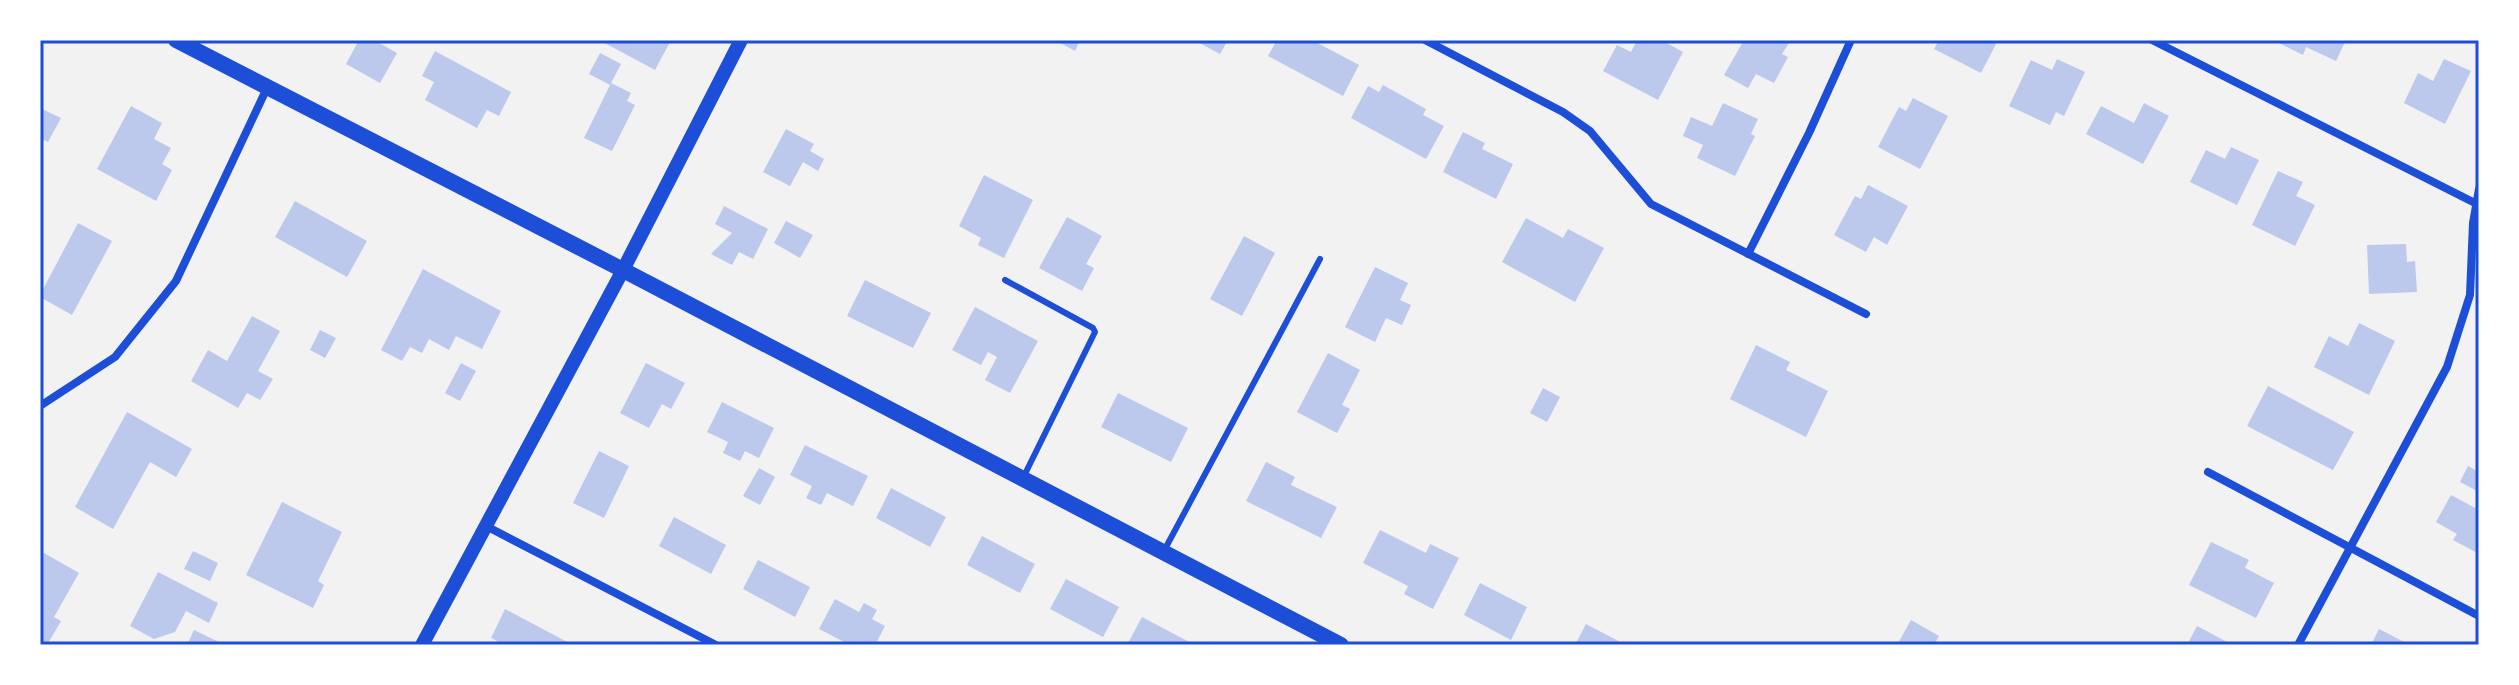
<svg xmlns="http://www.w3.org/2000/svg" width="2519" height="685" viewBox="0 0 2519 685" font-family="'Fira Sans',sans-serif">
	<rect width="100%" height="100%" fill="#f2f2f2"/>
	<g fill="#bdc9ec">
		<path d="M359,40H374L397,53L380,83L346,64Z"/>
		<path d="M599,40H671L655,70Z"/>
		<path d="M1055,40H1080L1075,51Z"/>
		<path d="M1194,40H1228L1220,54Z"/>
		<path d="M1277,40H1312L1359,65L1343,96L1268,56Z"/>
		<path d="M1637,40H1661L1683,52L1658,100L1603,71L1617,45L1631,52Z"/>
		<path d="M1744,40H1784L1789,43L1782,54L1788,57L1774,83L1756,74L1748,88L1724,75Z"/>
		<path d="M1939,40H1998L1981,73L1934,49Z"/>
		<path d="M2281,40H2346L2336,61L2306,47L2303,55L2279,43Z"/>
		<path d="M435,51L511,92L499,116L487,110L477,128L425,100L434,82L422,76Z"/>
		<path d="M600,53L621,64L610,85L589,74Z"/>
		<path d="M2057,59L2085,72L2064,116L2056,112L2050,125L2009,106L2031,60L2052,70Z"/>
		<path d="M2444,59L2471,71L2445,124L2404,103L2418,73L2433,81Z"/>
		<path d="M611,83L631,93L627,101L635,105L612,151L584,138Z"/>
		<path d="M1383,85L1426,109L1423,115L1444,126L1426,159L1351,118L1368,86L1379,92Z"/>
		<path d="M1913,98L1948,116L1920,169L1878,147L1899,107L1906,111Z"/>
		<path d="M1723,103L1758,119L1751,134L1755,136L1735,176L1697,158L1703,145L1683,136L1691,117L1712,126Z"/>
		<path d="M2144,103L2169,116L2143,164L2086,134L2101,106L2134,123Z"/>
		<path d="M131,106L162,123L154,139L171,148L162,164L172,170L156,201L97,169Z"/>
		<path d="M40,108L61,118L48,142L40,138Z"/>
		<path d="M786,129L814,144L810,151L824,159L818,171L803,162L790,186L763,172Z"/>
		<path d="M1463,132L1485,143L1482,149L1513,164L1496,199L1443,172Z"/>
		<path d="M2231,147L2259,160L2237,205L2190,182L2206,150L2225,159Z"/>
		<path d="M2278,171L2303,182L2296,196L2315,205L2295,246L2252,225Z"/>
		<path d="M984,175L1033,200L1004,258L978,245L981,238L959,226Z"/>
		<path d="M1868,185L1908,206L1887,245L1874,237L1866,252L1834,235L1855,196L1861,199Z"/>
		<path d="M295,201L367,241L347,277L275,237Z"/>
		<path d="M724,206L768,229L753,259L739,252L732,265L711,254L732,233L715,224Z"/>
		<path d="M1067,217L1102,236L1086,264L1094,268L1082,291L1039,268Z"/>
		<path d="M1526,218L1563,238L1568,229L1604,248L1575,302L1502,262Z"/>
		<path d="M786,221L813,235L800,258L774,243Z"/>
		<path d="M78,223L112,241L72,315L40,297V295Z"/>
		<path d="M1244,236L1275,253L1242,316L1210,299Z"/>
		<path d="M2406,244L2407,262L2415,261L2417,292L2369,294L2367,245Z"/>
		<path d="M1375,267L1408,283L1400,300L1411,305L1402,325L1386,318L1375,342L1345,327Z"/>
		<path d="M423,269L501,311L482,349L456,336L449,350L429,339L422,353L410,347L402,361L381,350Z"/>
		<path d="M865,280L931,313L913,348L847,316Z"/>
		<path d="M975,307L1038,341L1010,393L985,380L997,357L988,352L981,365L952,350Z"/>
		<path d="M252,316L280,331L258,371L273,379L260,400L247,393L238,408L191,381L208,350L227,361Z"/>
		<path d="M2359,323L2395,341L2369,395L2314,367L2329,336L2348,346Z"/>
		<path d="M320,330L336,338L325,358L310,350Z"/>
		<path d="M1756,345L1790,362L1786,370L1828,391L1806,437L1730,399Z"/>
		<path d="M1328,353L1360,370L1342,405L1350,409L1337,433L1297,412Z"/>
		<path d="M461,363L476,371L460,401L445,393Z"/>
		<path d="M646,363L685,383L671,409L662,404L649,428L620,413Z"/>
		<path d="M2268,386L2354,432L2333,470L2247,426Z"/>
		<path d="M1543,388L1560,397L1547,422L1530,413Z"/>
		<path d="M1118,393L1188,428L1171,462L1101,427Z"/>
		<path d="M722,402L774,428L759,458L745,451L740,461L723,453L728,442L707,432Z"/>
		<path d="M127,412L192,449L176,477L150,462L113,529L75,507Z"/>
		<path d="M805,445L868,476L853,506L827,493L821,505L806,498L812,486L790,475Z"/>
		<path d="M599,451L629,466L604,518L573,503Z"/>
		<path d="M1266,462L1295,477L1291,485L1337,507L1321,538L1246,501Z"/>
		<path d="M2468,466L2479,472V492L2460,482Z"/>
		<path d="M759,468L775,477L760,505L743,496Z"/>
		<path d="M891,488L946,517L930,547L876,518Z"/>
		<path d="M2451,495L2479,510V554L2453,540L2457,534L2436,522Z"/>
		<path d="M282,502L342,532L318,581L324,585L313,608L246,575Z"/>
		<path d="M674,517L726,545L711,574L659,546Z"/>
		<path d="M1380,530L1426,553L1430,544L1459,558L1433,609L1404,594L1408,586L1363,563Z"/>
		<path d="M982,536L1035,564L1020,593L967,565Z"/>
		<path d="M2211,542L2249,560L2245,568L2274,583L2256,618L2189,585Z"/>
		<path d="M193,551L218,563L210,581L184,569Z"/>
		<path d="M44,553L79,573L54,617L61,621L47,645L40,643V559Z"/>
		<path d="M758,560L810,587L795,617L743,589Z"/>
		<path d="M158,572L218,603L209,623L186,611L175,632L154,639L130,626Z"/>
		<path d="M1066,579L1119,607L1103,637L1050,609Z"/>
		<path d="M1480,583L1527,607L1511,640L1464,615Z"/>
		<path d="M835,599L859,612L864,603L877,610L872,619L885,626L875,645H850L819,629Z"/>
		<path d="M505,609L569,643L568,645H505L491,638Z"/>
		<path d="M1142,617L1195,645H1127Z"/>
		<path d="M1911,620L1939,636L1934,645H1897Z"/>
		<path d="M1586,624L1626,645H1575Z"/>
		<path d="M2197,626L2233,645H2187Z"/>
		<path d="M2379,629L2410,645H2371Z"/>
		<path d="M194,630L225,645H187Z"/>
	</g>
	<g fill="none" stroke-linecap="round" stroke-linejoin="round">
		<g stroke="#1d4ed8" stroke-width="6">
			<path d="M1005,280L1093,328L1095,332L1023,478"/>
			<path d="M1165,549L1320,259"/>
		</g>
		<g stroke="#1d4ed8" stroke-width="8">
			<path d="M1425,40L1563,112L1590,131L1651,204L1866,314"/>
			<path d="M2152,40L2475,203"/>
			<path d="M1748,254L1809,133L1851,40"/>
			<path d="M40,406L115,357L176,281L267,88"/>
			<path d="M2208,472L2479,616"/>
			<path d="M486,526L716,645"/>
			<path d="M2298,645L2447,367L2470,295L2473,223L2479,189"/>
		</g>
		<path stroke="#1d4ed8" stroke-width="14" d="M422,645L623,270L741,40"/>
		<path stroke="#1d4ed8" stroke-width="16" d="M176,40L623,270L1341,645"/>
	</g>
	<rect width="2519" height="685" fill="none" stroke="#ffffff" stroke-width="84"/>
	<rect x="42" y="42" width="2435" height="601" fill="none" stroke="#1d4ed8" stroke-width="3"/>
</svg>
